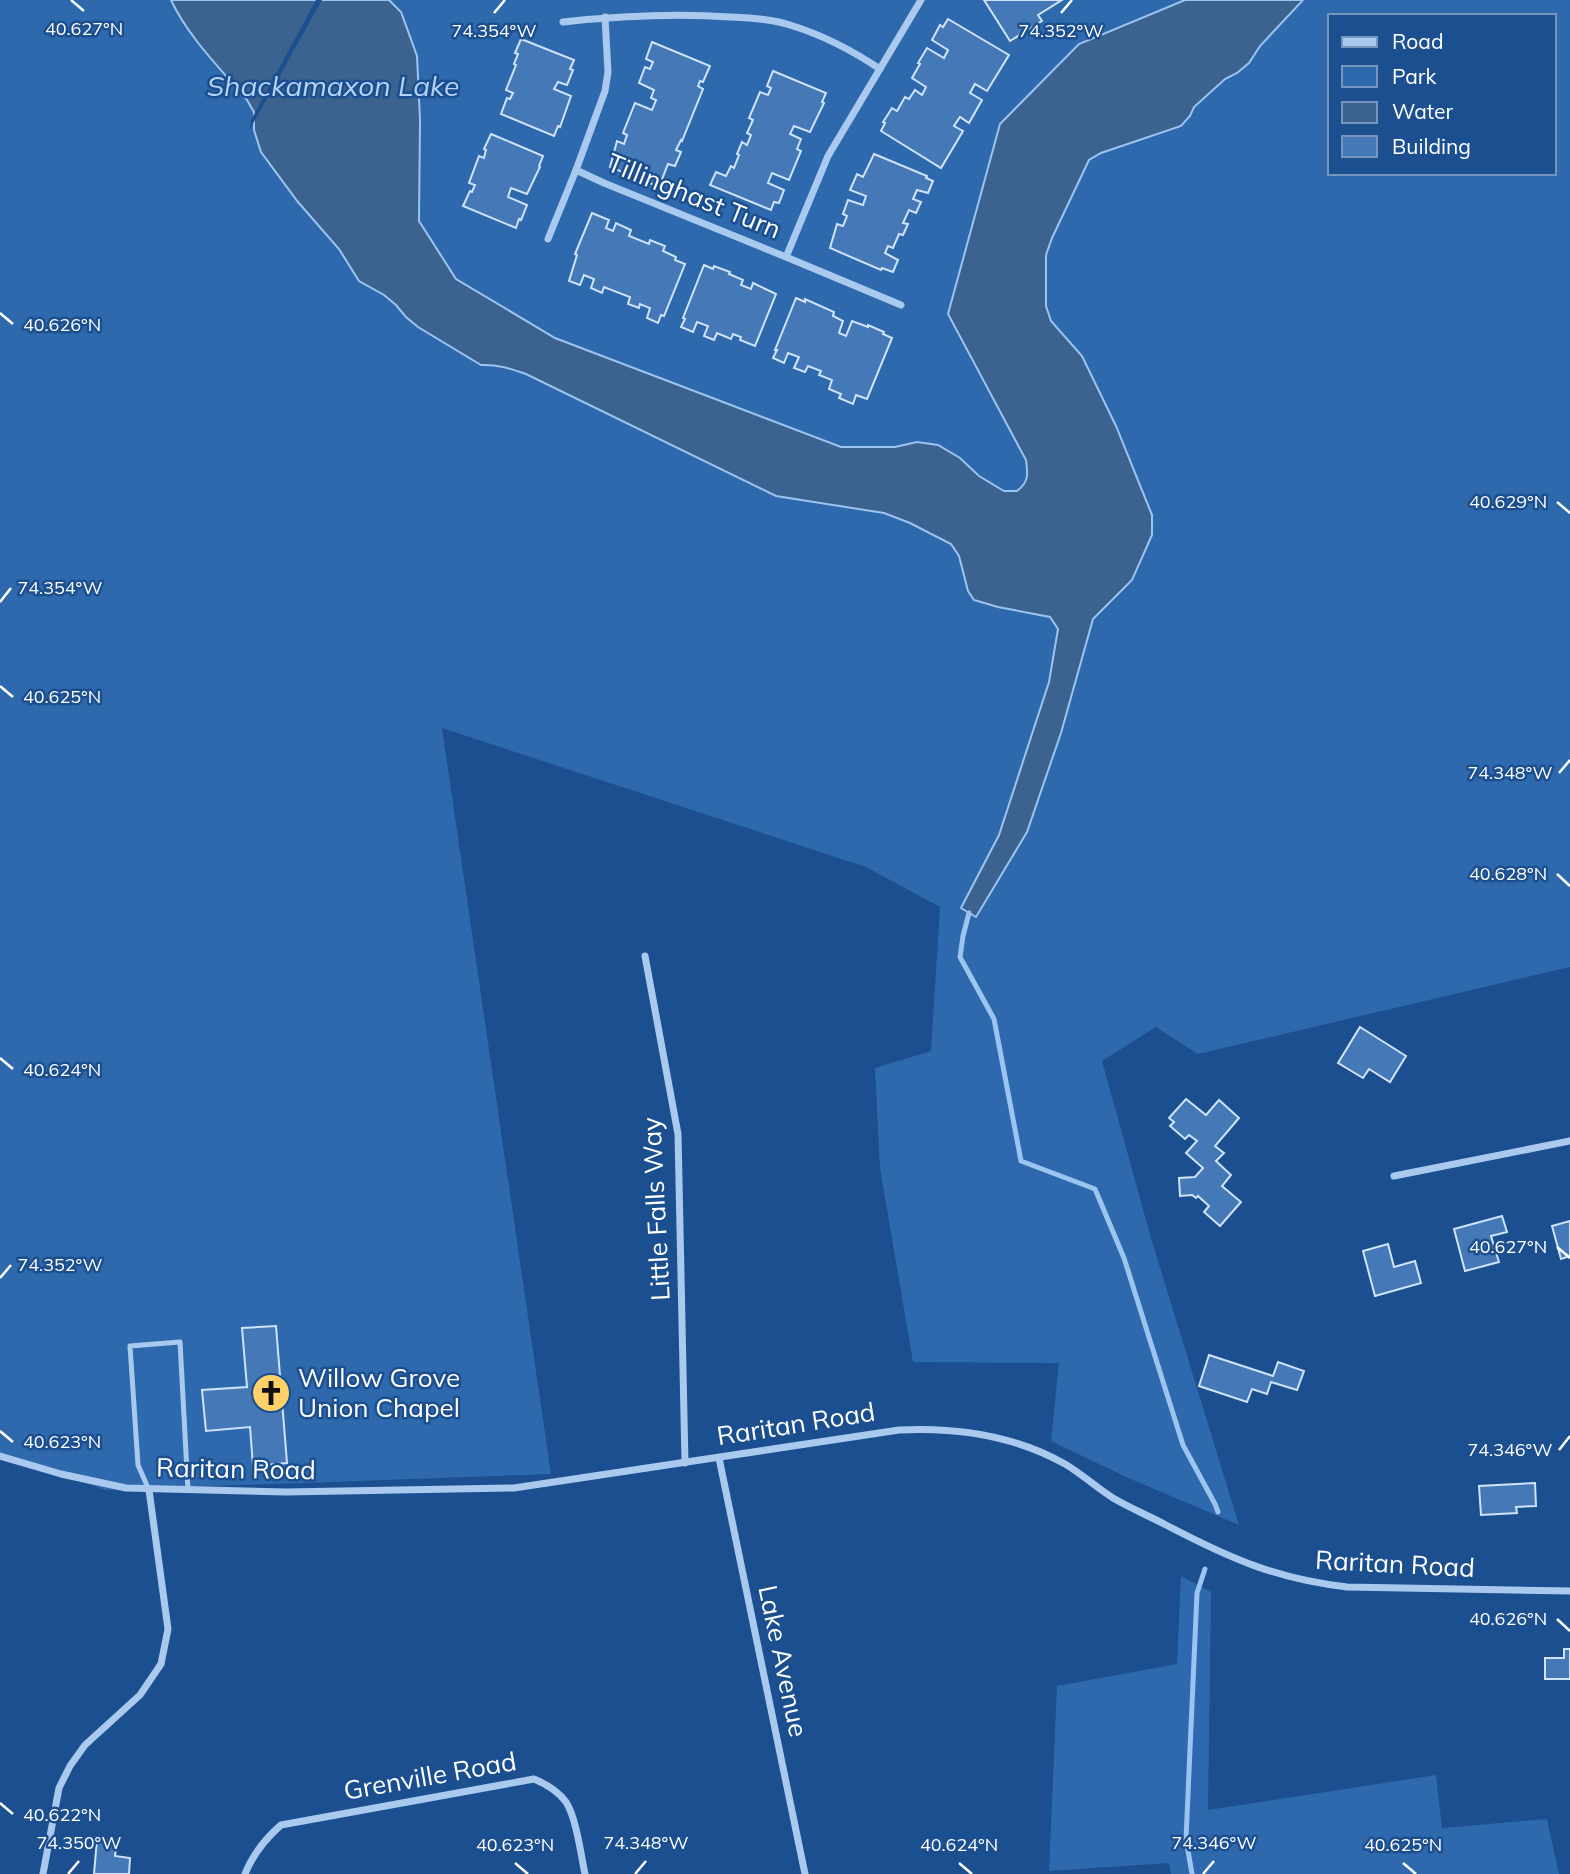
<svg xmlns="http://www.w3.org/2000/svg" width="1570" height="1874" viewBox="0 0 1570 1874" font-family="Mulish,sans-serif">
	<rect width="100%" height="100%" fill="#1b4f8f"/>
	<g fill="#2e69ad" fill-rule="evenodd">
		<path d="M0,0H1570V967L1198,1054L1156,1027L1102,1061L1151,1238L1239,1525L1126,1477L1051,1441L1059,1363L913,1362L880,1168L875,1068L931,1051L940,907L866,867L442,728L551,1474L106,1490L0,1455ZM1330,16H1554V173H1330Z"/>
		<path d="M1181,1576L1211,1592L1208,1810L1436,1775L1442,1828L1547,1819L1559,1874H1171L1169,1863L1049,1871L1057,1686L1177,1664Z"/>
	</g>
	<path fill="#3c6290" stroke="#9cc4f0" stroke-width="2" d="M171,0H389L401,12L417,56L420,120L419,221L456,279L555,338L841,447H895L917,442L938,445L960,458L979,476L1004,491H1017C1029,482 1028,474 1026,460L948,314L1000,124L1079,44L1185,0H1303L1260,46L1249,63L1237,73L1225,79L1194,107L1190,116L1181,126L1101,153L1089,160L1052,238L1046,255V306L1051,321L1082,356L1116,426L1152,515V535L1132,580L1093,619L1061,733L1027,832L976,917L961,908L999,835L1049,682L1058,629L1050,617L998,607L974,600L968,591L959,556L951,544L910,523L884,513L776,496L526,374C511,369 497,364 481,365L418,327L406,317L396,305L384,295L359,281L339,249L298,202L261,152L254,130V112L247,100C220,68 189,38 171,0Z"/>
	<path fill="#1b4f8f" d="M316,0H322L250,129L251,120Z"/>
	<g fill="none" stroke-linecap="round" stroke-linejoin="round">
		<g stroke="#9cc4f0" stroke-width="5">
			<path d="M969,913L963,936L960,957L994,1019L1021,1161L1095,1189L1124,1258L1183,1445L1215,1504L1218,1512"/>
			<path d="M1192,1874L1186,1839L1197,1593L1205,1569"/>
		</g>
	</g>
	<g fill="#4478b7" stroke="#cfe3fa" stroke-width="2">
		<path d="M984,0H1062L1038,15L1042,21L1010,41Z"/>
		<path d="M948,19L1009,55L987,91L975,84L970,93L982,100L969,123L960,117L954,126L963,131L941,168L881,131L885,123L883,122L892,108L897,111L905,97L909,99L915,90L922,95L926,87L912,78L920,64L918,63L927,48L944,58L948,50L932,40L940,25L943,27Z"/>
		<path d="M521,39L574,60L570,69L573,70L567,85L558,82L554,89L571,96L560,127L558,126L554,136L501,114L507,98L510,99L513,93L506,90L516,65L514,64L518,54L515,53Z"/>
		<path d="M652,42L710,66L703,82L700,81L698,86L703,89L682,141L681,140L676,150L681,152L675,166L668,164L659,187L610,167L617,141L624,144L627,135L623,133L635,103L652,110L656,100L651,98L654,90L639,83L645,67L650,69L653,62L646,59Z"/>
		<path d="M773,71L826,93L822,102L824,103L810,132L794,126L790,134L801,139L797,149L801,151L789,180L772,173L768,183L784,190L779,203L774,202L771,210L710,185L716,172L726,176L731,166L734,168L739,155L737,154L742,142L747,145L751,135L747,133L753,120L749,118L760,92L768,95L771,88L767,86Z"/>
		<path d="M491,134L543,156L539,166L540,167L527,194L511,188L508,197L527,205L521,220L519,219L516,228L463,206L470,191L472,192L475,185L469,183L479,156L484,158L486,150L484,149Z"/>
		<path d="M874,154L927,176L926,178L933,181L928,193L917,190L913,199L921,202L916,213L909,210L903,223L908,224L903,235L899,234L893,248L888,246L885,253L898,260L893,272L882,268L881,270L830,248L837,224L843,226L847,216L843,214L848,200L863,205L866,196L850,190L857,174L863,177Z"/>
		<path d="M592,213L609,220L606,228L613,231L616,223L631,230L629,236L649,244L650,240L665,246L663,251L676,257L675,260L685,264L664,316L661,315L658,323L647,318L650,308L640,304L639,308L628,304L630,297L604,287L602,293L591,288L594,279L584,275L580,285L569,281L577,255L575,254Z"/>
		<path d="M704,265L713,269L714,266L730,272L729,274L743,280L741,285L751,289L753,283L776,294L755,346L740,340L741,337L733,334L731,339L717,333L714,340L704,336L708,326L697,322L693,332L681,327L685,319L683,318Z"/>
		<path d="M796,298L805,302V299L834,312L833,316L843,321L839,333L846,336L852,321L868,327V325L884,332L883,334L892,338L867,399L856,395L853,404L839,398L841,394L829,389L832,380L819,375L821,371L808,366L805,372L794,368L799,357L788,353L784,363L773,358L777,350H775Z"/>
		<path d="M1360,1027L1406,1056L1390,1082L1369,1069L1363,1078L1338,1063Z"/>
		<path d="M1186,1099L1206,1115L1219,1100L1239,1118L1215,1146L1224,1153L1216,1161L1231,1175L1222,1186L1241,1202L1220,1226L1204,1212L1209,1206L1198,1196L1196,1198L1192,1195L1180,1196L1179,1178L1195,1177L1203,1168L1186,1153L1197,1141L1189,1135L1185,1139L1170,1126L1174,1122L1169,1118Z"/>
		<path d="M1502,1216L1507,1232L1491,1236L1499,1262L1465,1271L1454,1229Z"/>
		<path d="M1570,1221V1256L1561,1259L1552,1226Z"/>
		<path d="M1388,1244L1394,1267L1415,1261L1421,1283L1375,1296L1363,1251Z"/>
		<path d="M276,1326L287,1463L253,1466L250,1427L206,1431L202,1390L247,1387L242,1328Z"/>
		<path d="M1209,1355L1273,1376L1278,1362L1304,1371L1297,1390L1271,1382L1267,1394L1252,1389L1247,1402L1199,1386Z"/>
		<path d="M1535,1483L1536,1506L1516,1507L1517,1513L1481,1515L1479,1486Z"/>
		<path d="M1564,1649H1570V1679H1545V1658H1564Z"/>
		<path d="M97,1839L117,1841L115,1856L130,1858L129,1874H94Z"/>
	</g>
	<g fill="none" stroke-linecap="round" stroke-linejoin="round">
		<path stroke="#a9c9ee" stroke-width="5" d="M149,1490L138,1465L130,1346L180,1342L188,1490"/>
		<g stroke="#a9c9ee" stroke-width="7">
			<path d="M605,17L608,72L605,91L576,170L604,183L786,257L901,305"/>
			<path d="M563,22C619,16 673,13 730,17C751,18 773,19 793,26C825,36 853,51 880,69"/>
			<path d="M548,239L576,170"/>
			<path d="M786,257L828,156L921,0"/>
			<path d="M645,956L678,1134L685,1463"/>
			<path d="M1394,1176L1570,1141"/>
			<path d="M0,1456L61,1474L126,1488L286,1492L514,1488L899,1430C957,1427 1015,1436 1065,1464C1082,1474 1097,1488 1113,1498C1130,1508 1149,1516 1166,1525C1229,1558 1276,1579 1347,1587L1570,1591"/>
			<path d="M719,1458L805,1874"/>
			<path d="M43,1874L59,1788L70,1766L85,1745L140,1695L161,1664L168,1629L149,1490"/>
			<path d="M245,1874C253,1854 265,1839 281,1825L534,1779C546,1784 558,1791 566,1802C576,1817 581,1855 585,1874"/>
		</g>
	</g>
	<path fill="none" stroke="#fff" stroke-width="2.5" d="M71,0L84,11M494,13L505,0M1061,13L1072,0M0,313L13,324M1557,502L1570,513M0,602L11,588M0,686L13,697M1559,773L1570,760M1557,874L1570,886M0,1058L13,1069M1557,1247L1570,1258M0,1278L11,1265M0,1431L13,1442M1559,1450L1570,1436M1557,1619L1570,1631M0,1803L13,1814M515,1863L528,1874M959,1863L972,1874M1403,1863L1416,1874M68,1874L79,1861M635,1874L646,1861M1203,1874L1214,1861"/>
	<defs>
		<symbol id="church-disc" viewBox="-11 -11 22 22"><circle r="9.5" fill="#ffd166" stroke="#1b4f8f"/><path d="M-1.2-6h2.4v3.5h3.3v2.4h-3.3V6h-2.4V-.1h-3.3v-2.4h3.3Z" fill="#111"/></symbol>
	</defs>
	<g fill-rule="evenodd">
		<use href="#church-disc" x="249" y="1371" width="44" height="44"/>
	</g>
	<g text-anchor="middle" stroke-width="5" stroke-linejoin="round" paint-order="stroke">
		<g font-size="26" fill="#fff" stroke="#1b4f8f">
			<text transform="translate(694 196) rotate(22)" y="9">Tillinghast Turn</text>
			<text transform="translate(656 1209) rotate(-93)" y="9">Little Falls Way</text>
			<text transform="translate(796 1424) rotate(-9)" y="9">Raritan Road</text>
			<text transform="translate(236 1469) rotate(1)" y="9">Raritan Road</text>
			<text transform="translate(1395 1564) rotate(3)" y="9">Raritan Road</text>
			<text transform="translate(783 1661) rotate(78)" y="9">Lake Avenue</text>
			<text transform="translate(430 1776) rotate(-10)" y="9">Grenville Road</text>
		</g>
		<g font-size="26" fill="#fff" stroke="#1b4f8f" text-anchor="start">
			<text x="298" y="1387">Willow Grove<tspan x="298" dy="30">Union Chapel</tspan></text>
		</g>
		<g font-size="28" font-style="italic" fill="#b5d3f5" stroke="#1b4f8f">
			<text x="333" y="96">Shackamaxon Lake</text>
		</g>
	</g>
	<g font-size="18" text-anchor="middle" fill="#fff" stroke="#1b4f8f" stroke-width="5" stroke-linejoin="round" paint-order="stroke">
		<text x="84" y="35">40.627°N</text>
		<text x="494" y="37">74.354°W</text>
		<text x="1061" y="37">74.352°W</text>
		<text x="62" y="331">40.626°N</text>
		<text x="1508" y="508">40.629°N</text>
		<text x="60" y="594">74.354°W</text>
		<text x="62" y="703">40.625°N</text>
		<text x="1510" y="779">74.348°W</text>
		<text x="1508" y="880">40.628°N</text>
		<text x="62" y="1076">40.624°N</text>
		<text x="1508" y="1253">40.627°N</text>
		<text x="60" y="1271">74.352°W</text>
		<text x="62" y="1448">40.623°N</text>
		<text x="1510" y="1456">74.346°W</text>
		<text x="1508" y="1625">40.626°N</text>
		<text x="62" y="1821">40.622°N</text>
		<text x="79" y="1849">74.350°W</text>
		<text x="646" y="1849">74.348°W</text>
		<text x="1214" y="1849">74.346°W</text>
		<text x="515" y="1851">40.623°N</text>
		<text x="959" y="1851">40.624°N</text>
		<text x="1403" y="1851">40.625°N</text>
	</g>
	<rect x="1328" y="14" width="228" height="161" fill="#1b4f8f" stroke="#7695bc" stroke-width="2"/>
	<rect x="1342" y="37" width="35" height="10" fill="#a9c9ee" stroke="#7695bc" stroke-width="2"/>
	<text x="1392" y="49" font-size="21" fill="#ffffff">Road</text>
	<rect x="1342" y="66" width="35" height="21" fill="#2e69ad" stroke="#7695bc" stroke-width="2"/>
	<text x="1392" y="84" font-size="21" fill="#ffffff">Park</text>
	<rect x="1342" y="102" width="35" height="21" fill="#3c6290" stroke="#7695bc" stroke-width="2"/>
	<text x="1392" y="119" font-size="21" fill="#ffffff">Water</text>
	<rect x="1342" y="136" width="35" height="21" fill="#4478b7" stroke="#7695bc" stroke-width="2"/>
	<text x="1392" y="154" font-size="21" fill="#ffffff">Building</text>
</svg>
